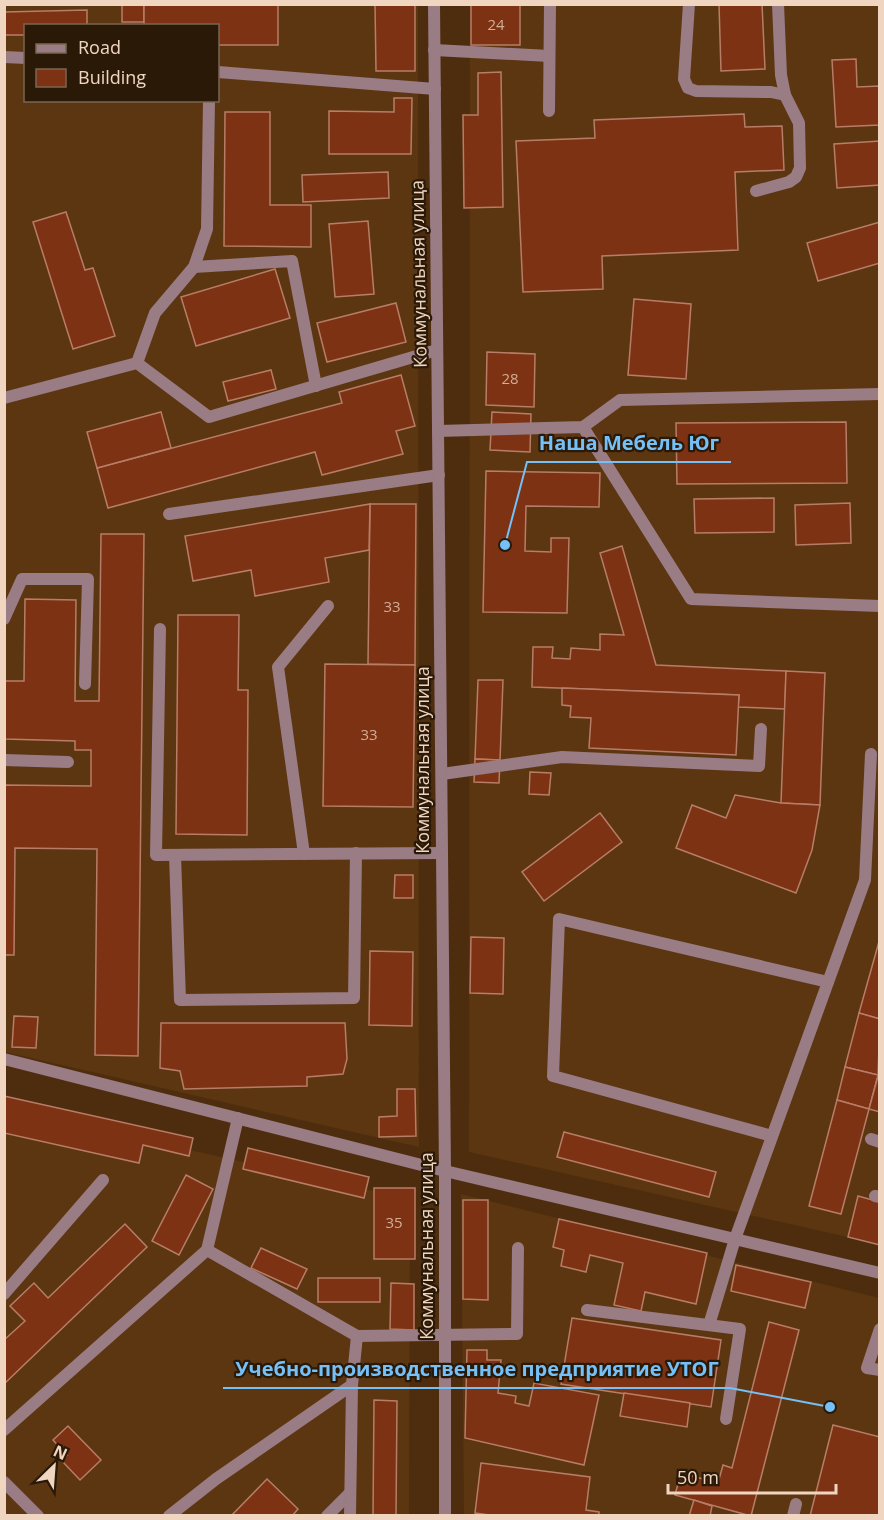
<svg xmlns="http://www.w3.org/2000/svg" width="884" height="1520" viewBox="0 0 884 1520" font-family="'Open Sans',sans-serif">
	<rect width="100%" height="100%" fill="#4e2d0e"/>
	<g fill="#5b3611" fill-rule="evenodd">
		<path d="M4,5H418L419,1147L5,1052ZM26,26H218V100H26Z"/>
		<path d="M470,5H879V1244L469,1152Z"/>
		<path d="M5,1109L410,1199L409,1515L5,1516Z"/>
		<path d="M461,1194L879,1298V1515H464Z"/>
	</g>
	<g fill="#7c3213" stroke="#b87d67" stroke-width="1.5">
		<rect x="122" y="4" width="22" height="18"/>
		<path d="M144,4H278V45H218V26H144Z"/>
		<path d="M375,4H415V71H376Z"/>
		<rect x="471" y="4" width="49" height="41"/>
		<path d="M719,4H762L765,69L721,71Z"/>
		<path d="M87,10V26H26V35H4V12Z"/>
		<path d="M856,59L857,87L880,86V125L836,127L832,60Z"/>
		<path d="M501,72L503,207L464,208L463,115H478V73Z"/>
		<path d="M394,98H412L411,154H329V111L394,112Z"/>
		<path d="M225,112H270V205H311V247L224,246Z"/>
		<path d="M744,114L745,127L782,126L784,170L735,172L738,250L602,256L603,289L523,292L516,141L595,138L594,120Z"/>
		<path d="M880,141V185L837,188L834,144Z"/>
		<path d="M388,172L389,198L303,202L302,175Z"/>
		<path d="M66,212L85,270L93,268L115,336L73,349L33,222Z"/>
		<path d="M368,221L374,294L335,297L329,224Z"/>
		<path d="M880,222V263L818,281L807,243Z"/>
		<path d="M275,269L290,318L196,346L181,297Z"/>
		<path d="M634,299L691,304L686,379L628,375Z"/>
		<path d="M396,303L406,342L327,362L317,323Z"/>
		<path d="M487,352L535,354L534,407L486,405Z"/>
		<path d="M271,370L276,389L228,401L223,382Z"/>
		<path d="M401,375L415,426L396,431L403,454L322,475L315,452L108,508L97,468L342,403L339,392Z"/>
		<path d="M161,412L171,448L97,468L87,432Z"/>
		<path d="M492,412L531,414L530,452L490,450Z"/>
		<path d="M846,422L847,483L677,484L676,423Z"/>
		<path d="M486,471L600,473L599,507L526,506L525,551L551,552V538H569L567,613L483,612Z"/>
		<path d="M774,498V532L695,533L694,499Z"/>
		<path d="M850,503L851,543L796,545L795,505Z"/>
		<path d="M370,504H416L415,665L368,664Z"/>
		<path d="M370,504L369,550L325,558L329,582L255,596L251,570L193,581L185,536Z"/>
		<path d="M101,534H144L138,1056L95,1055L97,849L15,848L14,955H4V785L91,786V750H75V741L5,739L4,681H24L25,599L76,600L75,701H99Z"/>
		<path d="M622,546L656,665L786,671L785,709L738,707L739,695L532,687L533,647H553L552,658L570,659L571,648L600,650V634L624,635L600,553Z"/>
		<path d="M178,615H239L238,690H248L247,835L176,834Z"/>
		<path d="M325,664L415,665L413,807L323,806Z"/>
		<path d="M786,671L825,673L820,805L781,803Z"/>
		<path d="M478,680H503L500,760L475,759Z"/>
		<path d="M562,688L739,695L736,755L589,748L591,718L570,717L571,706L562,705Z"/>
		<path d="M475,759L500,760L499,783L474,782Z"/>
		<path d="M530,772L551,773L549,795L529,794Z"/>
		<path d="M735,795L781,803L820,805L812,850L796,893L676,848L692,805L726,818Z"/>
		<path d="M600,813L622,842L544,901L522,872Z"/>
		<path d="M395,875H413V898H394Z"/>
		<path d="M471,937L504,938L503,994L470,993Z"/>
		<path d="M880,938V1019L859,1013Z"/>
		<path d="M370,951L413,952L412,1026L369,1025Z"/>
		<path d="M859,1013L880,1019L878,1075L845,1067Z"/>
		<path d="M14,1016L38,1017L36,1048L12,1047Z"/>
		<path d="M161,1023H345L347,1059L343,1074L307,1077V1086L184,1089L180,1071L160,1068Z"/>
		<path d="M845,1067L878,1075L869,1109L837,1100Z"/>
		<path d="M880,1069V1112L869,1109Z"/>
		<path d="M397,1089H415L416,1136L379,1137V1117L397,1116Z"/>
		<path d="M4,1096L193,1138L189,1156L143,1145L139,1163L4,1133Z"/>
		<path d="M837,1100L869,1109L841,1214L809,1206Z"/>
		<path d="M564,1132L716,1172L709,1197L557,1157Z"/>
		<path d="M248,1148L369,1177L364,1198L243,1169Z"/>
		<path d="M186,1175L213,1189L179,1255L152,1241Z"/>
		<rect x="374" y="1188" width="41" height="71"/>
		<path d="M858,1196L880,1202V1245L848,1237Z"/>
		<path d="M463,1200H488V1300L463,1299Z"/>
		<path d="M559,1219L707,1253L696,1304L645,1292L641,1311L614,1305L623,1263L590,1255L586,1272L561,1266L564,1250L553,1247Z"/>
		<path d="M125,1224L147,1247L4,1384V1340L25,1321L10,1306L34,1283L48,1298Z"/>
		<path d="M261,1248L307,1269L297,1289L251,1268Z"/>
		<path d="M736,1265L811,1282L805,1308L731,1291Z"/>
		<rect x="318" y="1278" width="62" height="24"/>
		<path d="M391,1283L414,1284V1330L390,1329Z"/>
		<path d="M572,1318L721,1340L711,1407L561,1384Z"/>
		<path d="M769,1322L799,1330L751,1516L675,1495L681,1473L718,1483L723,1465L732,1468Z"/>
		<path d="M467,1350H487V1360H501L498,1393L516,1396L515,1403L529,1406L534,1383L599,1395L584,1465L465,1438Z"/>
		<path d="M624,1393L690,1403L687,1427L620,1416Z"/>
		<path d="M374,1400L397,1401L396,1516H373Z"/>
		<path d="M833,1425L880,1437V1516H810Z"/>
		<path d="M68,1426L101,1460L80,1480L62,1461L67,1455L53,1440Z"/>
		<path d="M481,1463L590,1477L586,1510L599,1512V1516H497L475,1513Z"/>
		<path d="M267,1479L298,1509L292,1516H231Z"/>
		<path d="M694,1500L712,1506L710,1516H689Z"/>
	</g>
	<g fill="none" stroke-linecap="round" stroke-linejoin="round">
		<g stroke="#997c84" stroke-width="12">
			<path d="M689,4L684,79L688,88L696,91L771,92L785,95"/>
			<path d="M434,50L549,56"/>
			<path d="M4,57L26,58"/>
			<path d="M218,72L435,89"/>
			<path d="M549,111L550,4"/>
			<path d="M756,191L789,182L796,177L800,168L799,123L785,95L781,75L778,4"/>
			<path d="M194,267L292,261L316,386"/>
			<path d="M137,363L155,313L194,267L207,229L209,100"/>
			<path d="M4,398L137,363L209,417L437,350"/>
			<path d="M583,427L691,599L880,606"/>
			<path d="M438,431L583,427L620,400L880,394"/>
			<path d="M169,514L439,475"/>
			<path d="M4,619L22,579H88L85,684"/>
			<path d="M160,629L156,855L442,853"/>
			<path d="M4,760L68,762"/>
			<path d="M442,774L562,757L759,766L761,729"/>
			<path d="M304,854L278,667L328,606"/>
			<path d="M175,855L180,1000L354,998L356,853"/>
			<path d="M4,1059L445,1171"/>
			<path d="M772,1136L553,1076L559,919L828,982"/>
			<path d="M871,1139L880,1142"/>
			<path d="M875,1196L880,1197"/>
			<path d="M207,1250L357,1336L517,1334L518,1248"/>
			<path d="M4,1294L103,1180"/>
			<path d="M587,1310L740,1329L726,1419"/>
			<path d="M709,1325L735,1239L865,880L871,754"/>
			<path d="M880,1329L867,1368L880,1370"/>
			<path d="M4,1430L207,1250L238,1118"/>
			<path d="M4,1482L38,1516"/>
			<path d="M169,1516L216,1479L352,1385"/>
			<path d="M327,1516L350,1493"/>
			<path d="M350,1516L352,1385L357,1336"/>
			<path d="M793,1516L796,1504"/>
		</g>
		<g stroke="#997c84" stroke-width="12">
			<path d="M434,4L445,1171V1516"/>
			<path d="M445,1171L880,1273"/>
		</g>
	</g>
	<g text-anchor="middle" stroke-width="4.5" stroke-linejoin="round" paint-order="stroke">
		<g font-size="15" fill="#d3ad96">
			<text x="496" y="30">24</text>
			<text x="510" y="384">28</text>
			<text x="392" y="612">33</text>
			<text x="369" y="740">33</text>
			<text x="394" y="1228">35</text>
		</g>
		<g font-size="18" fill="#f0d6c1" stroke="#2b1908">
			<text transform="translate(419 274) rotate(-91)" y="6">Коммунальная улица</text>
			<text transform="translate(423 760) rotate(-90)" y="6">Коммунальная улица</text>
			<text transform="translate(427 1246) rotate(-90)" y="6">Коммунальная улица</text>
		</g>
	</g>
	<path fill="none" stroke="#75c0f6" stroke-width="2" d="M505 545L527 462H731M830 1407L730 1388H223"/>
	<g fill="#75c0f6" stroke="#2b1908" stroke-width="2">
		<circle cx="505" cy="545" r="6"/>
		<circle cx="830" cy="1407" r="6"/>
	</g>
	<g font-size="20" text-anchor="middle" font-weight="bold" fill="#75c0f6" stroke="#2b1908" stroke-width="4.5" stroke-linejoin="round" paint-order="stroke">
		<text x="629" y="450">Наша Мебель Юг</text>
		<text x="477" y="1376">Учебно-производственное предприятие УТОГ</text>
	</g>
	<rect width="884" height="1520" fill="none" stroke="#f0d6c1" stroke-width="12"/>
	<rect x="24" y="24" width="195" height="78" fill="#2b1908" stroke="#7a6552" stroke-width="1.5"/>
	<rect x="36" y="44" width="30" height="9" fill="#997c84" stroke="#7a6552" stroke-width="1.5"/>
	<text x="78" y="54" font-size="18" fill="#f0d6c1">Road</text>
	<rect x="36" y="69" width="30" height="18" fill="#7c3213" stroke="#7a6552" stroke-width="1.5"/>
	<text x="78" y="84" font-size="18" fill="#f0d6c1">Building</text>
	<g transform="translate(54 1466) rotate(25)" stroke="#2b1908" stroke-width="4.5" paint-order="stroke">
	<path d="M0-4.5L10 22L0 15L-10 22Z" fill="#f0d6c1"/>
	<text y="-9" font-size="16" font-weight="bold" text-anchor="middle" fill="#f0d6c1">N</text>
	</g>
	<path d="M668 1484v9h168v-9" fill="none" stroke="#f0d6c1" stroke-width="3"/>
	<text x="677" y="1484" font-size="18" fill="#f0d6c1" stroke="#2b1908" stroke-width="4.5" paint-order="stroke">50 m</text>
</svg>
